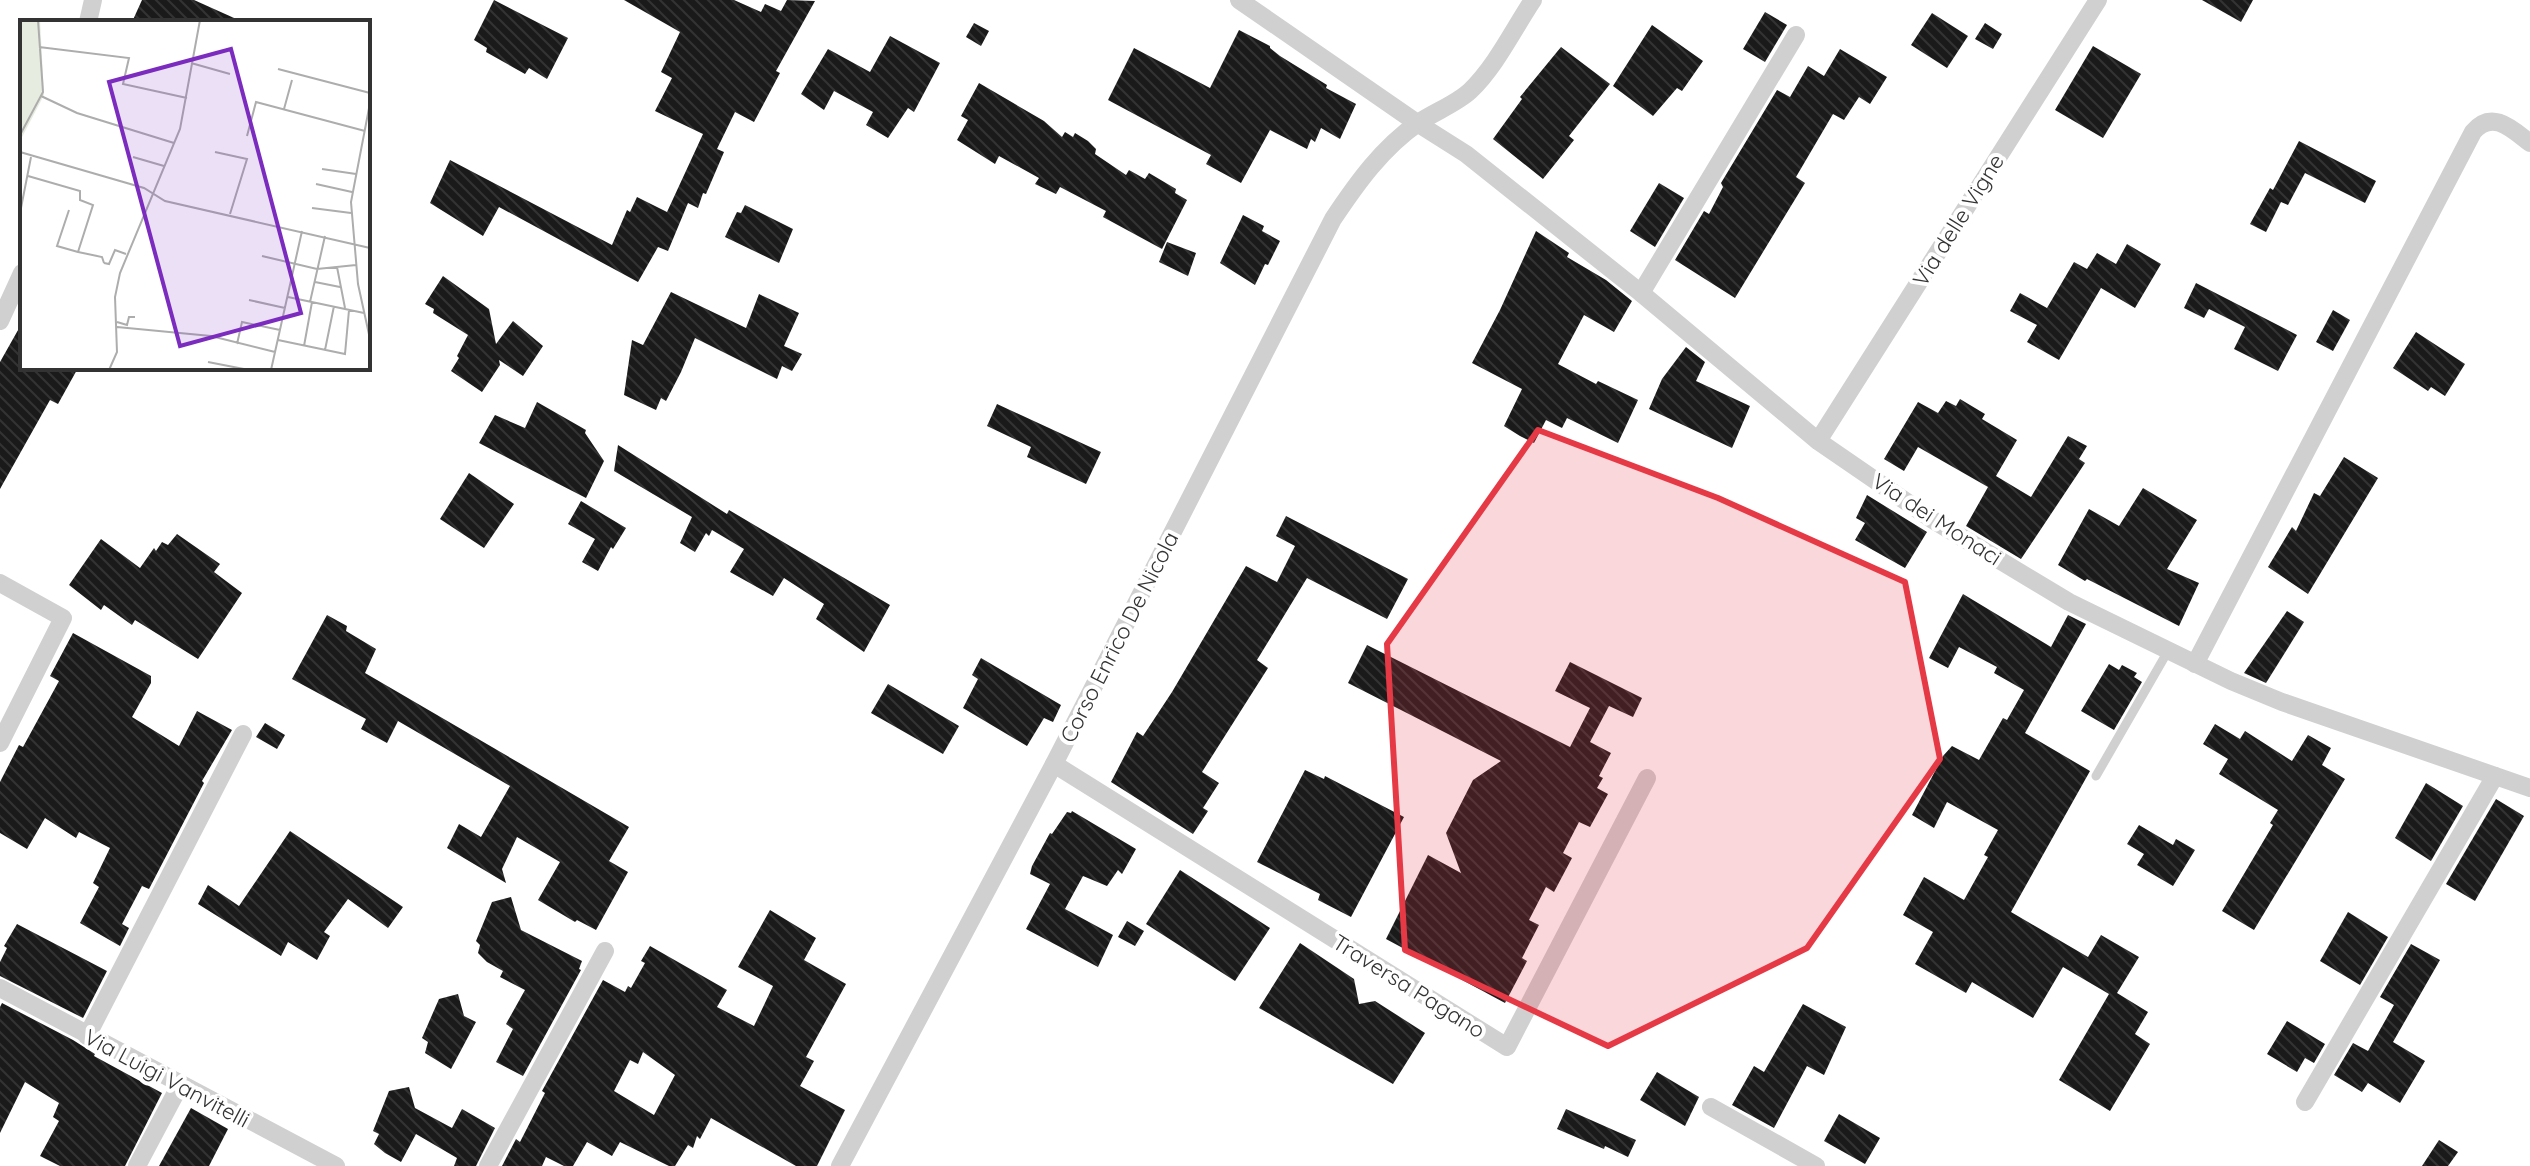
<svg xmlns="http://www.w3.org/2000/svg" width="2530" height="1166" viewBox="0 0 2530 1166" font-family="Quicksand,sans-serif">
	<defs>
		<pattern id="building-back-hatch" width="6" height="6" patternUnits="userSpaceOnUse" patternTransform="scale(2)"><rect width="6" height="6" fill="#1a1a1a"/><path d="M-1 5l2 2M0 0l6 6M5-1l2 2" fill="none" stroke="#333"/></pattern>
	</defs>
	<rect width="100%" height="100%" fill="#fff"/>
	<g fill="url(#building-back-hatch)" fill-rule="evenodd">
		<path d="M142,0H194L243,22H132Z"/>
		<path d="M494,0L568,38L547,79L529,68L525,74L486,52L487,48L474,40Z"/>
		<path d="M624,0H734L761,12L765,4L781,11L787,0L815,1L776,71L780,73L754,122L735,112L717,149L724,152L706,194L703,193L698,208L688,203L668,251L658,247L638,282L499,207L483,236L430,203L450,160L612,245L627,210L630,212L637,197L667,212L703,134L655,111L672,78L661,72L680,32Z"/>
		<path d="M2202,0H2253L2241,22Z"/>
		<path d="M1765,12L1787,25L1765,62L1743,49Z"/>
		<path d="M1932,13L1968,36L1947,68L1911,45Z"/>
		<path d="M974,23L989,31L981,46L966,37Z"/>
		<path d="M1985,23L2002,34L1993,49L1975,39Z"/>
		<path d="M1652,25L1703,61L1682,91L1677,88L1653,116L1613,86Z"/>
		<path d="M1239,30L1270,46V48L1280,56L1327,85L1326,88L1356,104L1340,139L1321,128L1315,142L1311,139L1307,149L1270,130L1241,183L1206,164L1211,155L1108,100L1134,48L1210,88Z"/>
		<path d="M890,36L940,63L914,112L908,108L888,138L866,125L873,112L834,91L824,110L801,94L828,49L870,72Z"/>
		<path d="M2093,46L2141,74L2103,138L2055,110Z"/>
		<path d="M1561,47L1610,84L1569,136L1574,140L1543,179L1493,139L1522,99L1520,97Z"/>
		<path d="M1840,49L1887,77L1870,104L1859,97L1844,120L1833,114L1796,177L1805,183L1735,298L1675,260L1704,211L1709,214L1723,187L1721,183L1777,90L1790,97L1808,66L1824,76Z"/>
		<path d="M979,83L1044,121L1062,137L1065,132L1073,137L1075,133L1088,141L1096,149L1095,154L1126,175L1129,170L1145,179L1149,173L1176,189L1175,193L1187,200L1162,249L1103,217L1106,211L1060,187L1056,194L1035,184L1039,178L999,156L995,164L957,140L968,120L961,116Z"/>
		<path d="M2299,141L2376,181L2365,203L2305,173L2288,205L2281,202L2266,232L2250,224L2270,188L2273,190Z"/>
		<path d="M1659,183L1684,198L1655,247L1630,231Z"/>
		<path d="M745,205L793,229L779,263L725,237L737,212L741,213Z"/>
		<path d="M1243,215L1264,226L1262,231L1280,241L1268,265L1265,264L1255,285L1220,263Z"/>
		<path d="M1536,231L1569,253L1567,257L1606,280L1632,301L1614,332L1584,315L1558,364L1596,384L1598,381L1638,400L1618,443L1567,418L1562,428L1546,420L1534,443L1520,436L1504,426L1522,389L1472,363L1500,310Z"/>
		<path d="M1167,242L1196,253L1188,276L1159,262Z"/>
		<path d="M2127,244L2161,264L2135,308L2101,288L2059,360L2027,342L2037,325L2010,311L2020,293L2047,308L2074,262L2087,269L2097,253L2116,264Z"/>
		<path d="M443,276L489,309L496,344L513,321L543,346L523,376L499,360L500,365L482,392L451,371L459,358L457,356L468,335L433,313L434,309L425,304Z"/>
		<path d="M2196,283L2297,335L2278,371L2234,349L2245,327L2209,309L2204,318L2184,308Z"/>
		<path d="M671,292L746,328L759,294L799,313L784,346L802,354L792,371L782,366L777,379L695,338L681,372L666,401L661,398L656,410L624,395L632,340L643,345Z"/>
		<path d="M2333,310L2350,320L2333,351L2316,342Z"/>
		<path d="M22,323V368H78L58,404L50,400L0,489V362Z"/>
		<path d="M2416,332L2465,364L2445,396L2431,387L2428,391L2393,368Z"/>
		<path d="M1686,347L1705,362L1696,381L1750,406L1732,448L1649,409L1662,379Z"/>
		<path d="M1960,399L1985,414L1982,419L2017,440L1996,476L2031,497L2068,436L2087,446L2079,459L2085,463L2021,559L1966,526L1988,487L1918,447L1904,471L1884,459L1918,402L1938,413L1946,401L1956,406Z"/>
		<path d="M537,402L586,430L585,433L604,461L586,498L479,443L495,415L525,428Z"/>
		<path d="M997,404L1101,452L1086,484L1027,457L1031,447L987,426Z"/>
		<path d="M618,445L727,514L729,510L890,605L864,652L816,619L824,604L784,578L773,596L730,572L744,549L712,530L709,536L706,533L695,552L680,543L692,517L614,471Z"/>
		<path d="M2344,457L2378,478L2308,594L2268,567L2292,527L2296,531L2314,493L2320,496Z"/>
		<path d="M469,473L514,504L484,548L440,519Z"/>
		<path d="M2143,488L2197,520L2167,569L2199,583L2179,626L2087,579L2085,581L2058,565L2089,509L2119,526Z"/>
		<path d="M1867,495L1927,532L1905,568L1855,540L1865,523L1856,518Z"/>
		<path d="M581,501L626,528L613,549L611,547L598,571L582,562L595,539L568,524Z"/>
		<path d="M1286,516L1408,579L1387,619L1307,578L1257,660L1268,668L1202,772L1219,783L1203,808L1208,811L1193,834L1111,782L1137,732L1143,736L1172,692L1246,566L1277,582L1295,546L1276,536Z"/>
		<path d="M177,534L220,564L214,572L242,593L198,659L135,620L132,625L104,605L101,610L69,585L101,539L140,568L154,548L156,551L162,542L168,545Z"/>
		<path d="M1963,594L2051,647L2068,615L2086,624L2025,733L2090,771L2011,912L2088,957L2101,935L2139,957L2117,993L2148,1012L2135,1034L2150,1044L2110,1111L2059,1080L2109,994L2063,967L2033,1018L1972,982L1966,993L1915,964L1933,932L1903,915L1924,877L1964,900L1988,857L1984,855L1998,830L1947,802L1934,828L1912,815L1943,756L1952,746L1979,760L2003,718L2007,720L2024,690L1994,673L1997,667L1959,647L1948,668L1929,658Z"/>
		<path d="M2287,611L2304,622L2266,683L2244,673Z"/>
		<path d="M327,615L347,626L346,631L376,649L365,673L629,827L609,861L628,872L596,930L577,920L575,922L538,900L560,862L517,837L502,869L506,883L447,848L459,824L481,837L510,786L398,721L387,743L361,729L366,719L292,679Z"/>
		<path d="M73,633L151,676V683L132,717L179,746L197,711L232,730L202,781L204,783L149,889L142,886L122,924L129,928L120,946L80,923L99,887L93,883L110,848L79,832L76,838L45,818L27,849L0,833V782L19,745L23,747L59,681L50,676Z"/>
		<path d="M1367,645L1570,747L1590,708L1555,691L1570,662L1642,698L1633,717L1609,706L1590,742L1611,753L1599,776L1603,778L1597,788L1608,794L1590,827L1579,822L1563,853L1572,858L1554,892L1546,887L1529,920L1539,925L1522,958L1527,961L1505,1003L1386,939L1428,855L1461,873L1446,833L1473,780L1501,761L1348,683Z"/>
		<path d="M981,658L1061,705L1053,722L1044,718L1027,746L963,708L978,679L972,675Z"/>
		<path d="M2109,664L2119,670L2122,665L2137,673L2134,677L2142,682L2114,730L2081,711Z"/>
		<path d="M888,684L959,726L943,754L871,713Z"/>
		<path d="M265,723L285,735L277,749L256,737Z"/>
		<path d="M2215,724L2240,739L2245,731L2292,761L2308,735L2331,748L2322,765L2345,779L2254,930L2222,911L2273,825L2270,823L2278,810L2219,774L2228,759L2203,744Z"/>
		<path d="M1305,770L1324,779L1325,776L1404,817L1351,917L1318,900L1320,894L1257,862Z"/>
		<path d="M2426,783L2463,806L2431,861L2395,838Z"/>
		<path d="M2496,799L2524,816L2475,901L2446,884Z"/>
		<path d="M1072,811L1136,849L1122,874L1118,870L1107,886L1083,876L1065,909L1113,935L1098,967L1026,929L1050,884L1030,874L1032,866L1050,833L1052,834L1067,812L1071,813Z"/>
		<path d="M2139,825L2173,845L2176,839L2195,850L2173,886L2137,865L2144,854L2127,844Z"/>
		<path d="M290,831L403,907L388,928L348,899L324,932L330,936L317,960L288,942L281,956L198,904L208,885L239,906Z"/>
		<path d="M1180,870L1270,928L1235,981L1146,924Z"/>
		<path d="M511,897L521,930L582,961L579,969L581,970L523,1076L496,1062L513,1029L506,1024L525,990L500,977L503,971L487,962L478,953L480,945L476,941L492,902Z"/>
		<path d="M770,910L816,938L804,960L846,984L806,1057L814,1061L800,1086L845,1110L817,1166H796L711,1118L700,1139L697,1136L693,1148L688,1145L675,1166H669L620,1142L612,1156L587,1142L573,1166H564L546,1157L542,1166H502L516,1139L520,1142L545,1093L542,1091L603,980L625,992L628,986L631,988L645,963L641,961L650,946L727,990L717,1007L754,1026L773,986L738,967ZM643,1052L675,1075L654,1115L614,1091L630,1060L638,1064Z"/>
		<path d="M2348,912L2388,937L2360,985L2320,961Z"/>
		<path d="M1127,921L1144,931L1135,946L1118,937Z"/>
		<path d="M17,924L107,971L83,1018L0,976V962L7,948L4,946Z"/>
		<path d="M1300,943L1354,979L1359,1004L1375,1001L1425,1033L1393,1084L1259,1008Z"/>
		<path d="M2411,944L2440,960L2393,1042L2425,1061L2400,1103L2368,1083L2362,1092L2334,1075L2353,1043L2368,1051L2394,1005L2380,997Z"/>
		<path d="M458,994L464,1016L476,1022L451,1069L425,1053L428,1042L422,1038L439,999Z"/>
		<path d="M2,1003L73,1040L95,1054L94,1056L162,1093L125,1166H60L40,1156L59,1121L53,1117L59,1103L25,1082L0,1133V1007Z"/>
		<path d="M1803,1004L1846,1027L1824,1075L1807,1066L1774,1128L1732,1105L1754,1066L1764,1072Z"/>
		<path d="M2287,1021L2325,1044L2314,1063L2305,1058L2297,1072L2267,1054Z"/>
		<path d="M1657,1072L1699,1097L1685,1126L1640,1100Z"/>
		<path d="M409,1087L415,1108L452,1128L462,1109L495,1128L476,1166H454L457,1158L416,1134L401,1162L385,1153L374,1144L379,1134L373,1131L389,1091Z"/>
		<path d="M191,1108L228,1129L209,1166H159Z"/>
		<path d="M1566,1109L1636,1140L1628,1157L1605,1146L1604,1149L1557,1129Z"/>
		<path d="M1839,1114L1880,1138L1865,1164L1824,1141Z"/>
		<path d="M2439,1140L2458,1152L2448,1166H2422Z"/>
	</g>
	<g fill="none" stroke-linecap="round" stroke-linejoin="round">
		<path stroke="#d0d0d0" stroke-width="9" d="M2096,776L2168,651"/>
		<g stroke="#d0d0d0" stroke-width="18">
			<path d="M1239,0L1417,123L1466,154L1641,293L1818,441L1933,520L2069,602L2231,681L2282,702L2530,788"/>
			<path d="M88,22L93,0"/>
			<path d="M1641,293L1796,35"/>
			<path d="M0,321L22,273"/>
			<path d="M1818,441L2098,0"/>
			<path d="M0,583L63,618L0,743"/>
			<path d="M2195,664L2473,132C2492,109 2512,129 2530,143"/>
			<path d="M1054,764L1507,1047L1647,778"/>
			<path d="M0,988L336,1166"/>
			<path d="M87,1036L243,734"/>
			<path d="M2305,1102L2495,776"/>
			<path d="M1711,1107L1816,1166"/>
			<path d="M137,1166L180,1085"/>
			<path d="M488,1166L605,951"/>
			<path d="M840,1166L1054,764L1333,219C1357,183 1382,148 1418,123C1434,112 1456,104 1470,91C1496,66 1513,30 1533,0"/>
		</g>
	</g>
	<path fill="#e63946" fill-opacity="0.2" stroke="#e63946" stroke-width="6" stroke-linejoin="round" d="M1538,430L1718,498L1905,582L1940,759L1807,948L1608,1046L1405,950L1387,644Z"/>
	<g text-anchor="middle" stroke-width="8" stroke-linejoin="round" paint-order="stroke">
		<g font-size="22" fill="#333" stroke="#fff">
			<text transform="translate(1958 220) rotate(-58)" y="8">Via delle Vigne</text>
			<text transform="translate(1937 519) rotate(33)" y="8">Via dei Monaci</text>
			<text transform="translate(1119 637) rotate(-63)" y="8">Corso Enrico De Nicola</text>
			<text transform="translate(1409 986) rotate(32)" y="8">Traversa Pagano</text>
			<text transform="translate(167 1078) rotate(28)" y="8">Via Luigi Vanvitelli</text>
		</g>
	</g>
	<g transform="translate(20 20)">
		<rect width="350" height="350" fill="#fff"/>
		<path d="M0,0H20L24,75L0,121Z" fill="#e6ecdf"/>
		<path fill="none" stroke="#adadad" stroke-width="2" d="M19,27L109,38L103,64L167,78M171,43L210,54M258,49L350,73M21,76L57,93L154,123M350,83L331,182L338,264L350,319M264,89L272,60M0,115L23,72L18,0M227,116L236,82L345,111M0,132L124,168L145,181L350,228M195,132L227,139L210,194M113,137L144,146M302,149L336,154M8,156L60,171V180L73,185L58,232L82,237L84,243M296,164L332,172M292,188L331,193M49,190L37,226L58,232M0,193L11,137M242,236L297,249L336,245M84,243L89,244L95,230L106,234M317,247L325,288M295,262L320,267M268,277L344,293M229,280L265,288M290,282L305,216M97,302L107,305L109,297H115M97,307L191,316L255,332M258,320L325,334L329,290M217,324L222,302L260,310M284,326L292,282M305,330L314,286M188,342L229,350M89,350L97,332L95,277L100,253L160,109L180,0M251,350L282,211"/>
		<path fill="#7b2cbf" fill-opacity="0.15" stroke="#7b2cbf" stroke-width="4" d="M211,29L281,293L160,326L89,62Z"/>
		<rect width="350" height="350" fill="none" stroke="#333" stroke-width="4"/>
	</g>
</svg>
